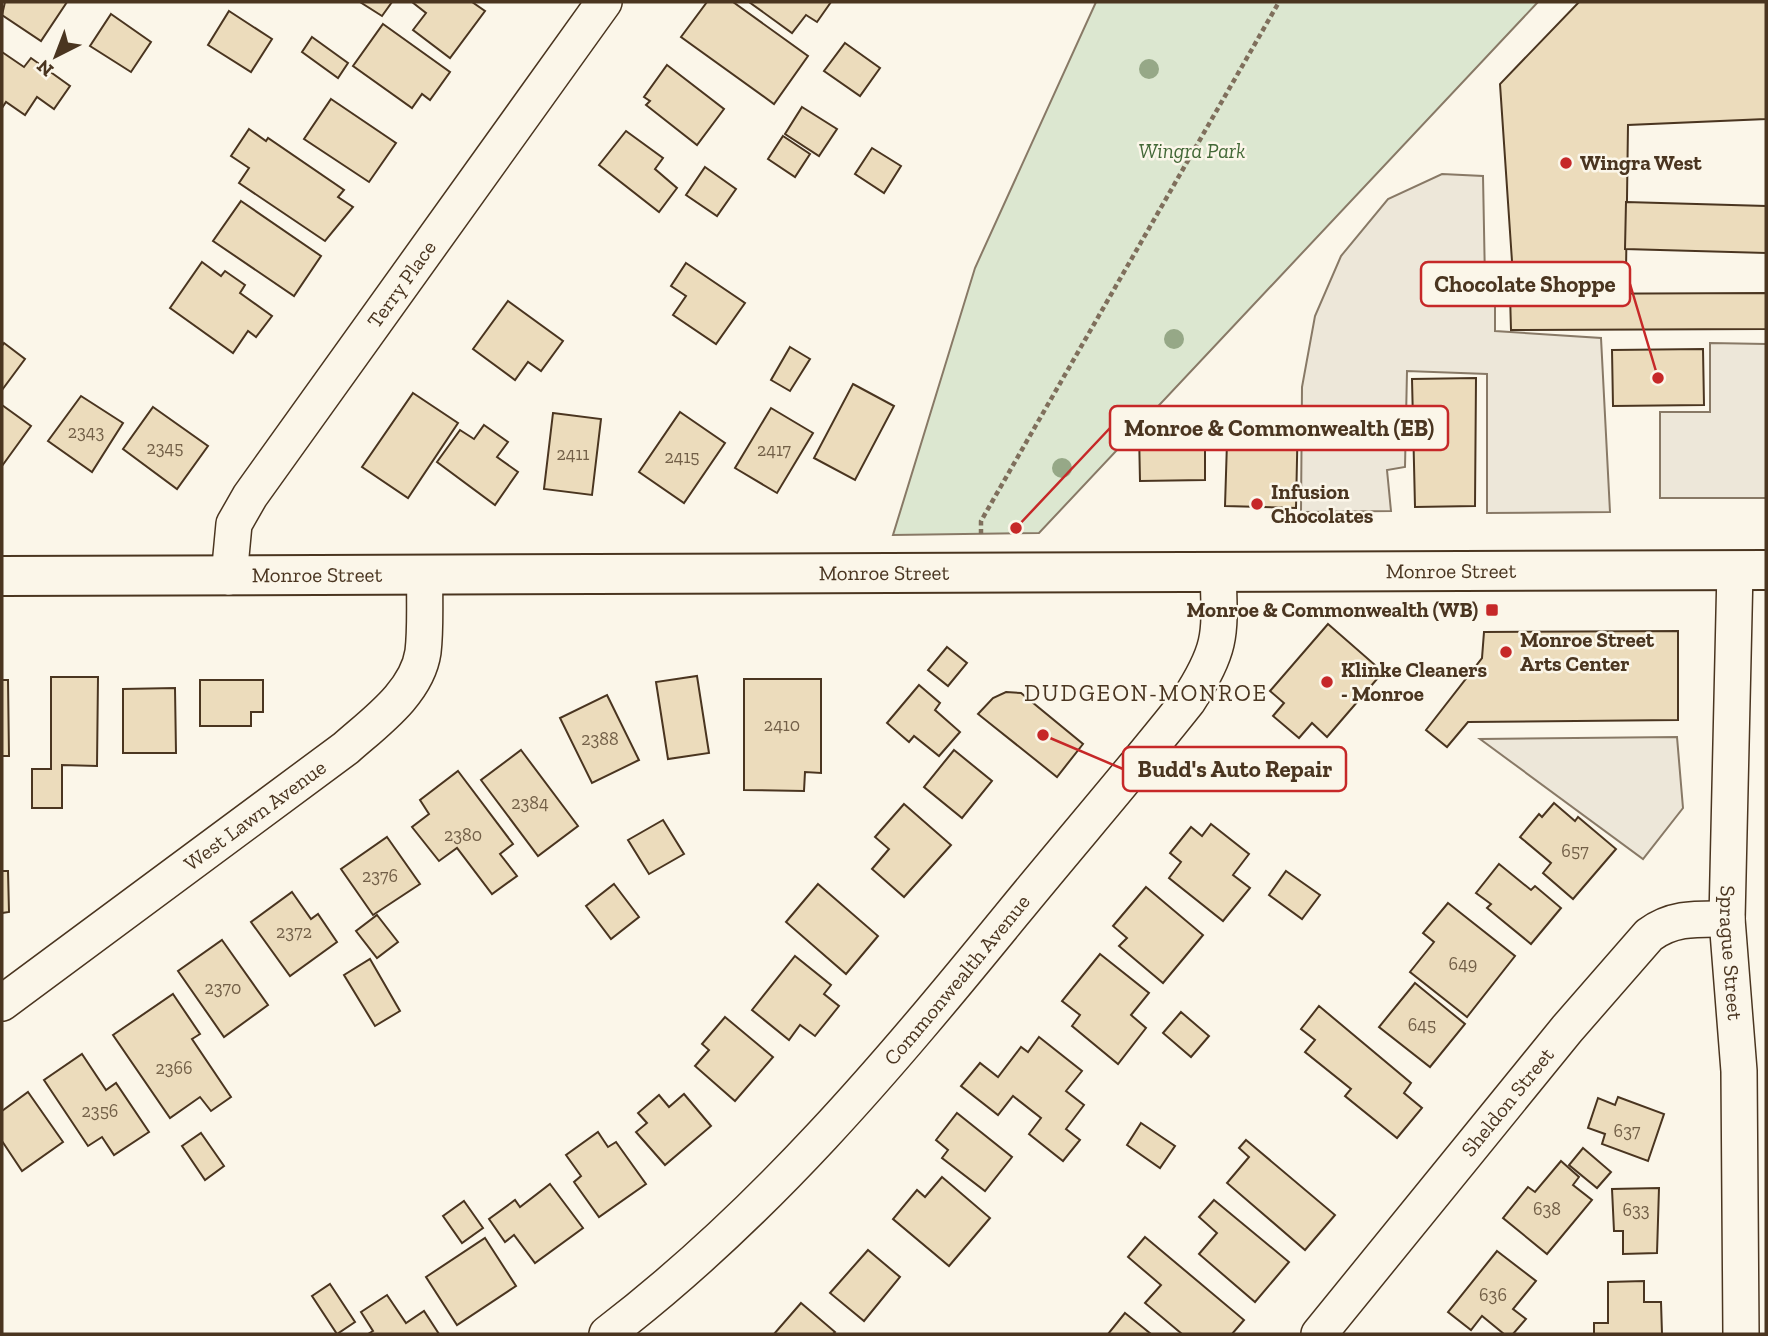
<svg xmlns="http://www.w3.org/2000/svg" width="1768" height="1336" viewBox="0 0 1768 1336" font-family="'Zilla Slab',serif">
	<rect width="100%" height="100%" fill="#fbf6e9"/>
	<path fill="#dce7d0" stroke="#887966" stroke-width="2" d="M1096,2H1538L1039,533L893,535L975,268Z"/>
	<g fill="#ede7d9" stroke="#887966" stroke-width="2">
		<path d="M1442,174L1483,176L1485,281L1495,292V331L1601,338L1610,512L1487,513V374L1407,371L1405,467L1387,470L1391,511L1301,512L1302,387L1315,316L1341,256L1388,199Z"/>
		<path d="M1710,343L1766,344V498H1660V412H1710Z"/>
		<path d="M1677,737L1683,808L1643,859L1480,739Z"/>
	</g>
	<g fill="#ecdcbc" stroke="#4a3520" stroke-width="2">
		<path d="M5,2H67L41,41L2,15Z"/>
		<path d="M360,2H392L382,16Z"/>
		<path d="M412,2H472L485,11L450,58L413,30L426,13Z"/>
		<path d="M707,2H733L808,56L774,104L681,37Z"/>
		<path d="M749,2H831L817,22L806,15L792,33Z"/>
		<path d="M1579,2H1766V119L1628,125L1626,272L1513,276L1500,84Z"/>
		<path d="M229,11L272,39L251,72L208,45Z"/>
		<path d="M111,14L151,42L131,72L90,46Z"/>
		<path d="M383,24L450,72L430,100L422,94L412,108L353,66Z"/>
		<path d="M312,37L348,63L338,78L302,52Z"/>
		<path d="M845,43L880,68L860,96L824,71Z"/>
		<path d="M2,52L24,67L31,58L70,86L54,109L37,97L25,115L6,102L2,108Z"/>
		<path d="M667,65L724,109L697,145L646,105L650,101L644,97Z"/>
		<path d="M331,99L396,143L369,182L304,139Z"/>
		<path d="M802,107L837,129L819,156L785,134Z"/>
		<path d="M249,129L266,141L268,138L344,190L338,197L353,207L325,241L239,183L249,168L231,156Z"/>
		<path d="M626,131L663,158L655,169L677,188L659,212L599,165Z"/>
		<path d="M783,136L810,154L795,177L768,159Z"/>
		<path d="M872,148L901,166L884,193L855,174Z"/>
		<path d="M705,167L736,189L717,216L686,195Z"/>
		<path d="M241,201L321,256L294,296L213,241Z"/>
		<path d="M1626,202L1766,206V253L1625,249Z"/>
		<path d="M202,262L221,276L225,271L245,285L240,293L272,316L256,337L248,331L233,353L170,308Z"/>
		<path d="M686,263L745,303L716,344L673,315L686,296L671,286Z"/>
		<path d="M1766,293V329L1511,330L1510,294Z"/>
		<path d="M508,301L563,341L541,371L528,362L515,380L473,349Z"/>
		<path d="M4,343L25,359L2,390V346Z"/>
		<path d="M790,347L810,359L790,391L771,380Z"/>
		<path d="M1703,349L1704,405L1613,406L1612,350Z"/>
		<path d="M1476,378L1475,506L1415,507L1412,379Z"/>
		<path d="M853,384L894,406L855,480L814,458Z"/>
		<path d="M413,393L458,423L408,498L362,467Z"/>
		<path d="M81,396L123,423L92,472L48,441Z"/>
		<path d="M2,405L31,426L2,466Z"/>
		<path d="M153,407L208,446L177,489L123,449Z"/>
		<path d="M771,408L813,433L777,493L735,468Z"/>
		<path d="M1228,410L1298,412L1296,508L1225,506Z"/>
		<path d="M680,412L725,443L684,503L639,472Z"/>
		<path d="M553,413L601,419L592,495L544,489Z"/>
		<path d="M484,425L508,442L497,457L518,472L495,505L437,462L460,430L474,439Z"/>
		<path d="M1205,431V480L1140,481L1139,432Z"/>
		<path d="M1328,624L1383,672L1327,737L1312,723L1299,738L1273,716L1284,703L1270,691Z"/>
		<path d="M1678,631V720L1468,722L1447,747L1426,730L1482,658L1484,632Z"/>
		<path d="M947,647L967,663L948,686L928,670Z"/>
		<path d="M697,676L709,753L668,759L656,682Z"/>
		<path d="M51,677H98L97,766L62,765V808H32V769H51Z"/>
		<path d="M744,679H821V773L805,772L804,791L744,790Z"/>
		<path d="M2,680H8L9,756H2Z"/>
		<path d="M200,680H263V712H251V726H200Z"/>
		<path d="M919,685L940,703L935,710L960,732L939,756L914,736L909,742L887,723Z"/>
		<path d="M175,688L176,753H123V689Z"/>
		<path d="M1006,692L1021,693L1083,744L1057,777L978,714L993,698Z"/>
		<path d="M607,695L639,760L592,783L560,718Z"/>
		<path d="M521,750L578,826L538,856L481,780Z"/>
		<path d="M954,750L992,781L962,818L924,787Z"/>
		<path d="M458,771L513,844L500,854L517,876L492,894L457,848L439,861L412,827L429,814L420,800Z"/>
		<path d="M1554,803L1575,821L1578,817L1616,849L1573,899L1543,873L1551,863L1520,837L1539,814L1542,817Z"/>
		<path d="M904,804L951,845L904,897L872,869L889,849L875,837Z"/>
		<path d="M663,820L684,854L649,874L628,840Z"/>
		<path d="M1211,824L1249,854L1233,875L1250,888L1223,921L1169,878L1181,862L1170,853L1191,827L1202,836Z"/>
		<path d="M387,837L420,884L373,915L341,869Z"/>
		<path d="M1499,864L1531,890L1535,886L1561,908L1531,944L1487,908L1491,904L1476,893Z"/>
		<path d="M2,871H8L9,912L2,913Z"/>
		<path d="M1286,871L1320,895L1302,919L1269,895Z"/>
		<path d="M614,884L639,917L611,939L586,906Z"/>
		<path d="M818,884L878,936L846,974L786,922Z"/>
		<path d="M1146,887L1203,935L1163,983L1119,946L1127,938L1113,926Z"/>
		<path d="M292,892L311,919L318,914L337,942L290,976L251,922Z"/>
		<path d="M1448,903L1515,956L1467,1017L1410,972L1434,942L1423,933Z"/>
		<path d="M377,915L398,942L377,958L356,931Z"/>
		<path d="M222,940L268,1005L224,1037L178,971Z"/>
		<path d="M1100,954L1149,993L1131,1015L1146,1028L1118,1064L1072,1026L1080,1015L1062,1001Z"/>
		<path d="M795,956L831,985L824,994L839,1006L815,1036L800,1025L789,1040L752,1010Z"/>
		<path d="M370,959L400,1011L375,1026L344,975Z"/>
		<path d="M1415,983L1465,1024L1430,1067L1379,1027Z"/>
		<path d="M173,994L200,1034L192,1039L231,1097L211,1111L200,1097L170,1118L113,1035Z"/>
		<path d="M1319,1006L1411,1083L1404,1093L1422,1108L1397,1138L1345,1096L1351,1089L1305,1052L1315,1040L1301,1029Z"/>
		<path d="M1181,1012L1209,1036L1191,1057L1163,1033Z"/>
		<path d="M725,1017L773,1057L735,1101L695,1066L709,1050L702,1044Z"/>
		<path d="M1039,1037L1082,1071L1066,1091L1084,1105L1066,1129L1080,1140L1063,1161L1029,1134L1041,1118L1013,1096L998,1115L961,1086L980,1063L998,1077L1021,1047L1028,1052Z"/>
		<path d="M82,1054L106,1090L116,1083L149,1132L114,1155L102,1137L88,1146L44,1080Z"/>
		<path d="M28,1092L63,1142L22,1171L2,1141V1111Z"/>
		<path d="M684,1094L711,1126L665,1165L636,1132L647,1123L638,1113L659,1095L669,1107Z"/>
		<path d="M1618,1097L1664,1114L1648,1161L1602,1144L1605,1134L1588,1128L1598,1098L1615,1105Z"/>
		<path d="M957,1113L1012,1157L985,1191L942,1158L948,1150L936,1140Z"/>
		<path d="M1141,1123L1175,1146L1160,1168L1127,1145Z"/>
		<path d="M598,1132L608,1147L616,1142L646,1184L599,1217L574,1182L581,1176L566,1155Z"/>
		<path d="M201,1133L224,1166L205,1180L182,1146Z"/>
		<path d="M1246,1140L1335,1215L1305,1250L1227,1183L1249,1157L1239,1148Z"/>
		<path d="M1583,1148L1611,1172L1597,1188L1569,1165Z"/>
		<path d="M1561,1161L1579,1177L1573,1185L1592,1200L1547,1254L1503,1218L1528,1187L1535,1192Z"/>
		<path d="M942,1177L990,1218L949,1266L893,1219L917,1190L925,1197Z"/>
		<path d="M550,1184L583,1228L535,1263L514,1235L505,1242L489,1219L515,1200L520,1207Z"/>
		<path d="M1659,1188L1657,1253L1623,1254V1231H1614L1612,1189Z"/>
		<path d="M1214,1200L1289,1262L1255,1302L1199,1254L1217,1233L1199,1217Z"/>
		<path d="M464,1201L483,1228L462,1243L443,1216Z"/>
		<path d="M1145,1237L1244,1320L1232,1334H1182L1145,1303L1161,1285L1128,1257Z"/>
		<path d="M485,1238L516,1286L457,1325L426,1277Z"/>
		<path d="M868,1250L900,1277L864,1321L830,1293Z"/>
		<path d="M1497,1251L1536,1281L1513,1309L1526,1319L1513,1334H1504L1482,1316L1471,1330L1448,1312Z"/>
		<path d="M1644,1281V1302H1661L1662,1334H1594V1323H1608V1282Z"/>
		<path d="M330,1284L355,1322L337,1334L312,1296Z"/>
		<path d="M387,1295L406,1323L424,1311L439,1334H368L373,1331L361,1312Z"/>
		<path d="M801,1303L835,1332L833,1334H774Z"/>
		<path d="M1125,1313L1151,1334H1108Z"/>
	</g>
	<g fill="none" stroke-linecap="round" stroke-linejoin="round">
		<defs>
			<g id="minor">
				<path id="s1" d="M1735,570L1727,919L1739,1071L1741,1334"/>
				<path id="s2" d="M229,577L234,524L250,496L604,2"/>
				<path id="s3" d="M2,1003L346,748C374,723 417,693 423,652C426,627 424,600 425,575"/>
				<path id="s4" d="M607,1334C765,1213 888,1066 1013,913C1071,842 1131,773 1188,701C1223,647 1220,634 1218,572"/>
				<path id="s5" d="M1319,1334L1567,1029L1649,935C1673,917 1697,919 1727,919"/>
			</g>
			<g id="secondary">
				<path id="s6" d="M2,576L1766,570"/>
			</g>
		</defs>
		<use href="#minor" stroke="#4a3520" stroke-width="38"/>
		<use href="#secondary" stroke="#4a3520" stroke-width="42"/>
		<path stroke="#7f6f5c" stroke-width="4.5" stroke-dasharray="5 3.5" stroke-linecap="butt" d="M981,534V521L1279,2"/>
		<use href="#minor" stroke="#fbf6e9" stroke-width="35"/>
		<use href="#secondary" stroke="#fbf6e9" stroke-width="38"/>
	</g>
	<g fill="#96a887">
		<circle cx="1149" cy="69" r="10"/>
		<circle cx="1174" cy="339" r="10"/>
		<circle cx="1062" cy="468" r="10"/>
	</g>
	<g fill="#c62828" stroke="#fbf6e9" stroke-width="2.5">
		<circle cx="1566" cy="163" r="7"/>
		<circle cx="1257" cy="504" r="7"/>
		<rect x="1485" y="603" width="14" height="14" rx="3.5"/>
		<circle cx="1506" cy="652" r="7"/>
		<circle cx="1327" cy="682" r="7"/>
	</g>
	<g text-anchor="middle" stroke-width="5" stroke-linejoin="round" paint-order="stroke">
		<g font-size="18" fill="#725f47">
			<text x="86" y="438">2343</text>
			<text x="165" y="454">2345</text>
			<text x="774" y="456">2417</text>
			<text x="573" y="460">2411</text>
			<text x="682" y="463">2415</text>
			<text x="782" y="731">2410</text>
			<text x="600" y="745">2388</text>
			<text x="530" y="809">2384</text>
			<text x="463" y="841">2380</text>
			<text x="1575" y="857">657</text>
			<text x="380" y="882">2376</text>
			<text x="294" y="938">2372</text>
			<text x="1463" y="970">649</text>
			<text x="223" y="994">2370</text>
			<text x="1422" y="1031">645</text>
			<text x="174" y="1074">2366</text>
			<text x="100" y="1117">2356</text>
			<text x="1627" y="1137">637</text>
			<text x="1547" y="1215">638</text>
			<text x="1636" y="1216">633</text>
			<text x="1493" y="1301">636</text>
		</g>
		<g font-size="21" font-style="italic" fill="#436837" stroke="#fbf6e9">
			<text x="1192" y="158">Wingra Park</text>
		</g>
		<g font-size="21" font-weight="bold" fill="#4a3520" stroke="#fbf6e9" text-anchor="start">
			<text x="1580" y="170">Wingra West</text>
			<text x="1271" y="499">Infusion<tspan x="1271" dy="24">Chocolates</tspan></text>
			<text x="1478" y="617" text-anchor="end">Monroe &amp; Commonwealth (WB)</text>
			<text x="1520" y="647">Monroe Street<tspan x="1520" dy="24">Arts Center</tspan></text>
			<text x="1341" y="677">Klinke Cleaners<tspan x="1341" dy="24">- Monroe</tspan></text>
		</g>
		<g font-size="21" fill="#4a3520" stroke="#fbf6e9">
			<text dy="7" stroke="none"><textPath href="#s2" startOffset="346">Terry Place</textPath></text>
			<text dy="7" stroke="none"><textPath href="#s6" startOffset="1449">Monroe Street</textPath></text>
			<text dy="7" stroke="none"><textPath href="#s6" startOffset="882">Monroe Street</textPath></text>
			<text dy="7" stroke="none"><textPath href="#s6" startOffset="315">Monroe Street</textPath></text>
			<text dy="7" stroke="none"><textPath href="#s3" startOffset="315">West Lawn Avenue</textPath></text>
			<text dy="7" stroke="none"><textPath href="#s1" startOffset="383">Sprague Street</textPath></text>
			<text dy="7" stroke="none"><textPath href="#s4" startOffset="499">Commonwealth Avenue</textPath></text>
			<text dy="7" stroke="none"><textPath href="#s5" startOffset="299">Sheldon Street</textPath></text>
		</g>
		<g font-size="23" letter-spacing="2" fill="#4a3520" stroke="#fbf6e9">
			<text x="1146" y="701">DUDGEON-MONROE</text>
		</g>
	</g>
	<path fill="none" stroke="#c62828" stroke-width="2.5" d="M1658 378L1630 284M1016 528L1110 428M1043 735L1123 769"/>
	<g fill="#c62828" stroke="#fbf6e9" stroke-width="2.5">
		<circle cx="1658" cy="378" r="7"/>
		<circle cx="1016" cy="528" r="7"/>
		<circle cx="1043" cy="735" r="7"/>
	</g>
	<g fill="#fbf6e9" stroke="#c62828" stroke-width="2.5">
		<rect x="1421" y="262" width="209" height="44" rx="7"/>
		<rect x="1110" y="406" width="338" height="44" rx="7"/>
		<rect x="1123" y="747" width="223" height="44" rx="7"/>
	</g>
	<g font-size="23" text-anchor="middle" font-weight="bold" fill="#4a3520">
		<text x="1525" y="292">Chocolate Shoppe</text>
		<text x="1279" y="436">Monroe &amp; Commonwealth (EB)</text>
		<text x="1235" y="777">Budd's Auto Repair</text>
	</g>
	<rect width="1768" height="1336" fill="none" stroke="#4a3520" stroke-width="7"/>
	<g transform="translate(56 56) rotate(222)" stroke="#fbf6e9" stroke-width="5" paint-order="stroke">
	<path d="M0-5L12 26L0 18L-12 26Z" fill="#4a3520"/>
	<text y="-10" font-size="19" font-weight="bold" text-anchor="middle" fill="#4a3520">N</text>
	</g>
</svg>
